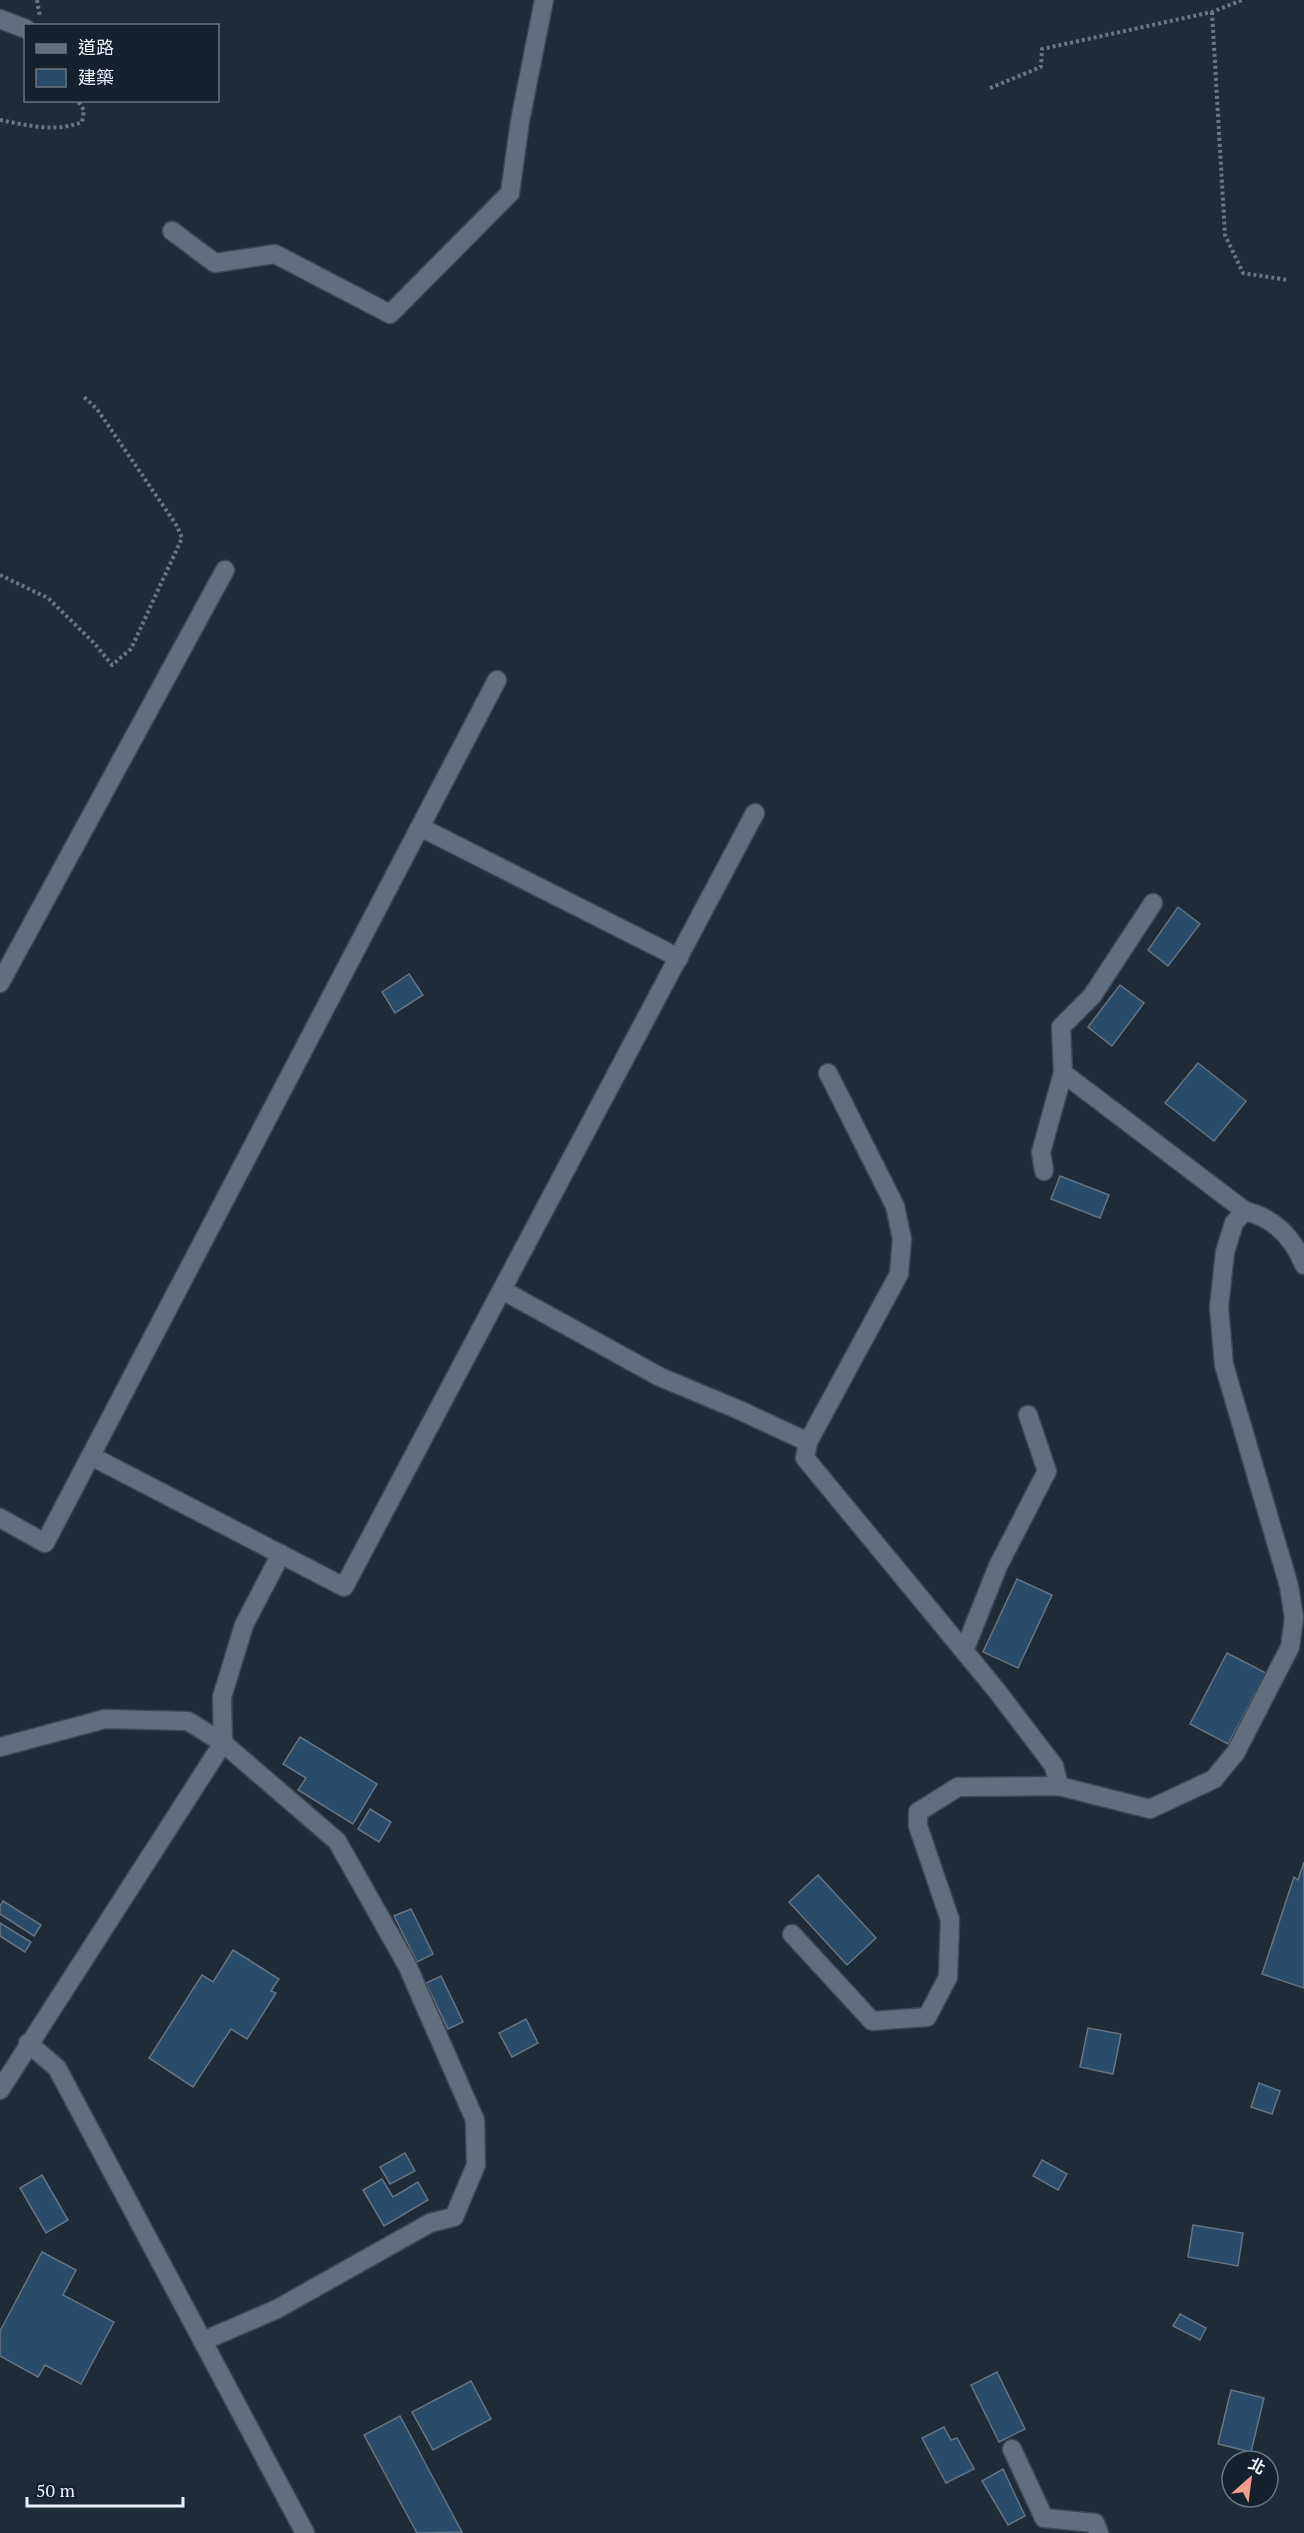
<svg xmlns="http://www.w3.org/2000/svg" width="1304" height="2533" viewBox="0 0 1304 2533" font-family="'PT Serif','Noto Sans TC',serif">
	<rect width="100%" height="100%" fill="#1e2c38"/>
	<g fill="#294c6a" stroke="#647483" stroke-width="1.5">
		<path d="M1178,907L1200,924L1168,966L1148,950Z"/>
		<path d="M409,974L423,995L395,1013L382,992Z"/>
		<path d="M1120,985L1144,1003L1112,1046L1088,1027Z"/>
		<path d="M1198,1063L1246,1101L1214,1141L1165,1103Z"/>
		<path d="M1060,1176L1109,1195L1100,1218L1051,1199Z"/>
		<path d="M1017,1579L1052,1595L1018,1668L983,1652Z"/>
		<path d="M1227,1653L1266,1673L1228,1744L1190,1724Z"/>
		<path d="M300,1737L377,1784L353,1824L298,1790L306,1778L283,1764Z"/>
		<path d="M370,1809L391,1822L379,1842L358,1829Z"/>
		<path d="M1304,1862V1988L1262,1974L1294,1877L1298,1880Z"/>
		<path d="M818,1875L876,1938L847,1965L789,1902Z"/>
		<path d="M3,1901L41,1925L34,1936L0,1914V1906Z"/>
		<path d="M411,1909L433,1954L417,1962L394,1916Z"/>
		<path d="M0,1923L31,1942L25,1952L0,1936Z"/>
		<path d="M233,1950L279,1979L271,1991L276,1993L247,2039L231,2029L193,2087L149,2058L202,1975L213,1982Z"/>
		<path d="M441,1976L463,2022L448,2029L426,1983Z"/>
		<path d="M526,2019L538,2043L512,2057L499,2033Z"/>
		<path d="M1088,2028L1121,2034L1113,2074L1080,2067Z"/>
		<path d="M1259,2083L1280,2091L1272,2114L1251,2107Z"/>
		<path d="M405,2153L415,2171L390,2184L380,2167Z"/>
		<path d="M1042,2160L1067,2174L1058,2190L1033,2176Z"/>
		<path d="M42,2175L68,2220L46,2233L20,2188Z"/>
		<path d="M382,2179L393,2197L418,2182L428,2200L384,2226L363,2190Z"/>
		<path d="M1193,2225L1243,2233L1238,2266L1188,2257Z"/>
		<path d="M42,2252L76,2270L63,2295L114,2322L81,2384L45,2365L38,2377L0,2356V2331Z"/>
		<path d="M1180,2314L1206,2328L1200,2340L1173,2326Z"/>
		<path d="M997,2372L1025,2429L999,2442L971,2385Z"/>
		<path d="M471,2381L491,2419L433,2450L412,2412Z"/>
		<path d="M1231,2390L1264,2398L1251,2452L1218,2444Z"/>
		<path d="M400,2416L462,2532L417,2533L364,2435Z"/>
		<path d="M944,2427L951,2440L957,2438L974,2469L946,2483L922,2438Z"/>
		<path d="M1003,2469L1025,2516L1008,2525L982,2481Z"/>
	</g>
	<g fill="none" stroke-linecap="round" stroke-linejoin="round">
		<defs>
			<g id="minor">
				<path d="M0,19L26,29"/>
				<path d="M172,231L215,263L275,254L390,314L510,193L520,121L544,0"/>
				<path d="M420,827L679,958"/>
				<path d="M1153,903L1092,996L1061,1027L1063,1073L1245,1211"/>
				<path d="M0,983L225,570"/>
				<path d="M828,1073L895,1206L902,1239L899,1274L808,1442L805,1458L997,1691L1054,1766L1059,1786"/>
				<path d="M1044,1171L1041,1152L1063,1073"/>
				<path d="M502,1290L660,1377L737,1409L808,1442"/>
				<path d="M91,1456L344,1587L755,813"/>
				<path d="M0,1518L45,1543L497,680"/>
				<path d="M964,1651L998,1566L1047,1471L1028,1415"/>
				<path d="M0,1747L105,1719L188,1721L223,1743L337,1841L407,1965L475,2120L476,2165L454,2217L430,2223L277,2309L203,2341"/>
				<path d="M792,1934L872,2021L927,2017L948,1977L950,1920L918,1826V1812L958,1787L1059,1786L1150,1809L1214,1779L1236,1752L1290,1647L1294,1618L1289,1586L1224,1365L1219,1307L1225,1252L1234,1223L1245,1211C1274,1218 1293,1237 1304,1265"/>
				<path d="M28,2043L57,2068L305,2533"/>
				<path d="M0,2090L223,1743L222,1697L244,1625L281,1554"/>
				<path d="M1012,2449L1044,2518L1095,2523L1099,2533"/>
			</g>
		</defs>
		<use href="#minor" stroke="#3d4954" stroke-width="21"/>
		<g stroke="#6a7681" stroke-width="4" stroke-dasharray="3 3" stroke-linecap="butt">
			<path d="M37,0L40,17"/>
			<path d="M1212,12L1225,235L1243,273L1288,280"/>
			<path d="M990,88L1041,67L1042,49L1212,12L1242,0"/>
			<path d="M0,120C27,125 55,133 82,122L84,110L77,100"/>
			<path d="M0,575L48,598L95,644L112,665L131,649L182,538L177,526L97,409L84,397"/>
		</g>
		<use href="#minor" stroke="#5f6f7e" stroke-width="18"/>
	</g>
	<rect x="24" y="24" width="195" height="78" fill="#14222e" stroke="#697580" stroke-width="1.5"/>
	<rect x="36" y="44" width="30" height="9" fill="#5f6f7e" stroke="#697580" stroke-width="1.5"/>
	<text x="78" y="54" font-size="18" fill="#e9f2fb">道路</text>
	<rect x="36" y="69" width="30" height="18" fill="#294c6a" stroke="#697580" stroke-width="1.5"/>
	<text x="78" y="84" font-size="18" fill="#e9f2fb">建築</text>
	<g transform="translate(1250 2479) rotate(28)"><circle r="28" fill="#14222e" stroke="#697580" stroke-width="1.5"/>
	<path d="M0-4.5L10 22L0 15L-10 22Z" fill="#f59c91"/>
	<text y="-9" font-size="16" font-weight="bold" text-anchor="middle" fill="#e9f2fb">北</text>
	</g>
	<path d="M27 2497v9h156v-9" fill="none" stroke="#e9f2fb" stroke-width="3"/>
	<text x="36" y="2497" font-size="18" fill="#e9f2fb" stroke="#14222e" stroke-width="4.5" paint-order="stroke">50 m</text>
</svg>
